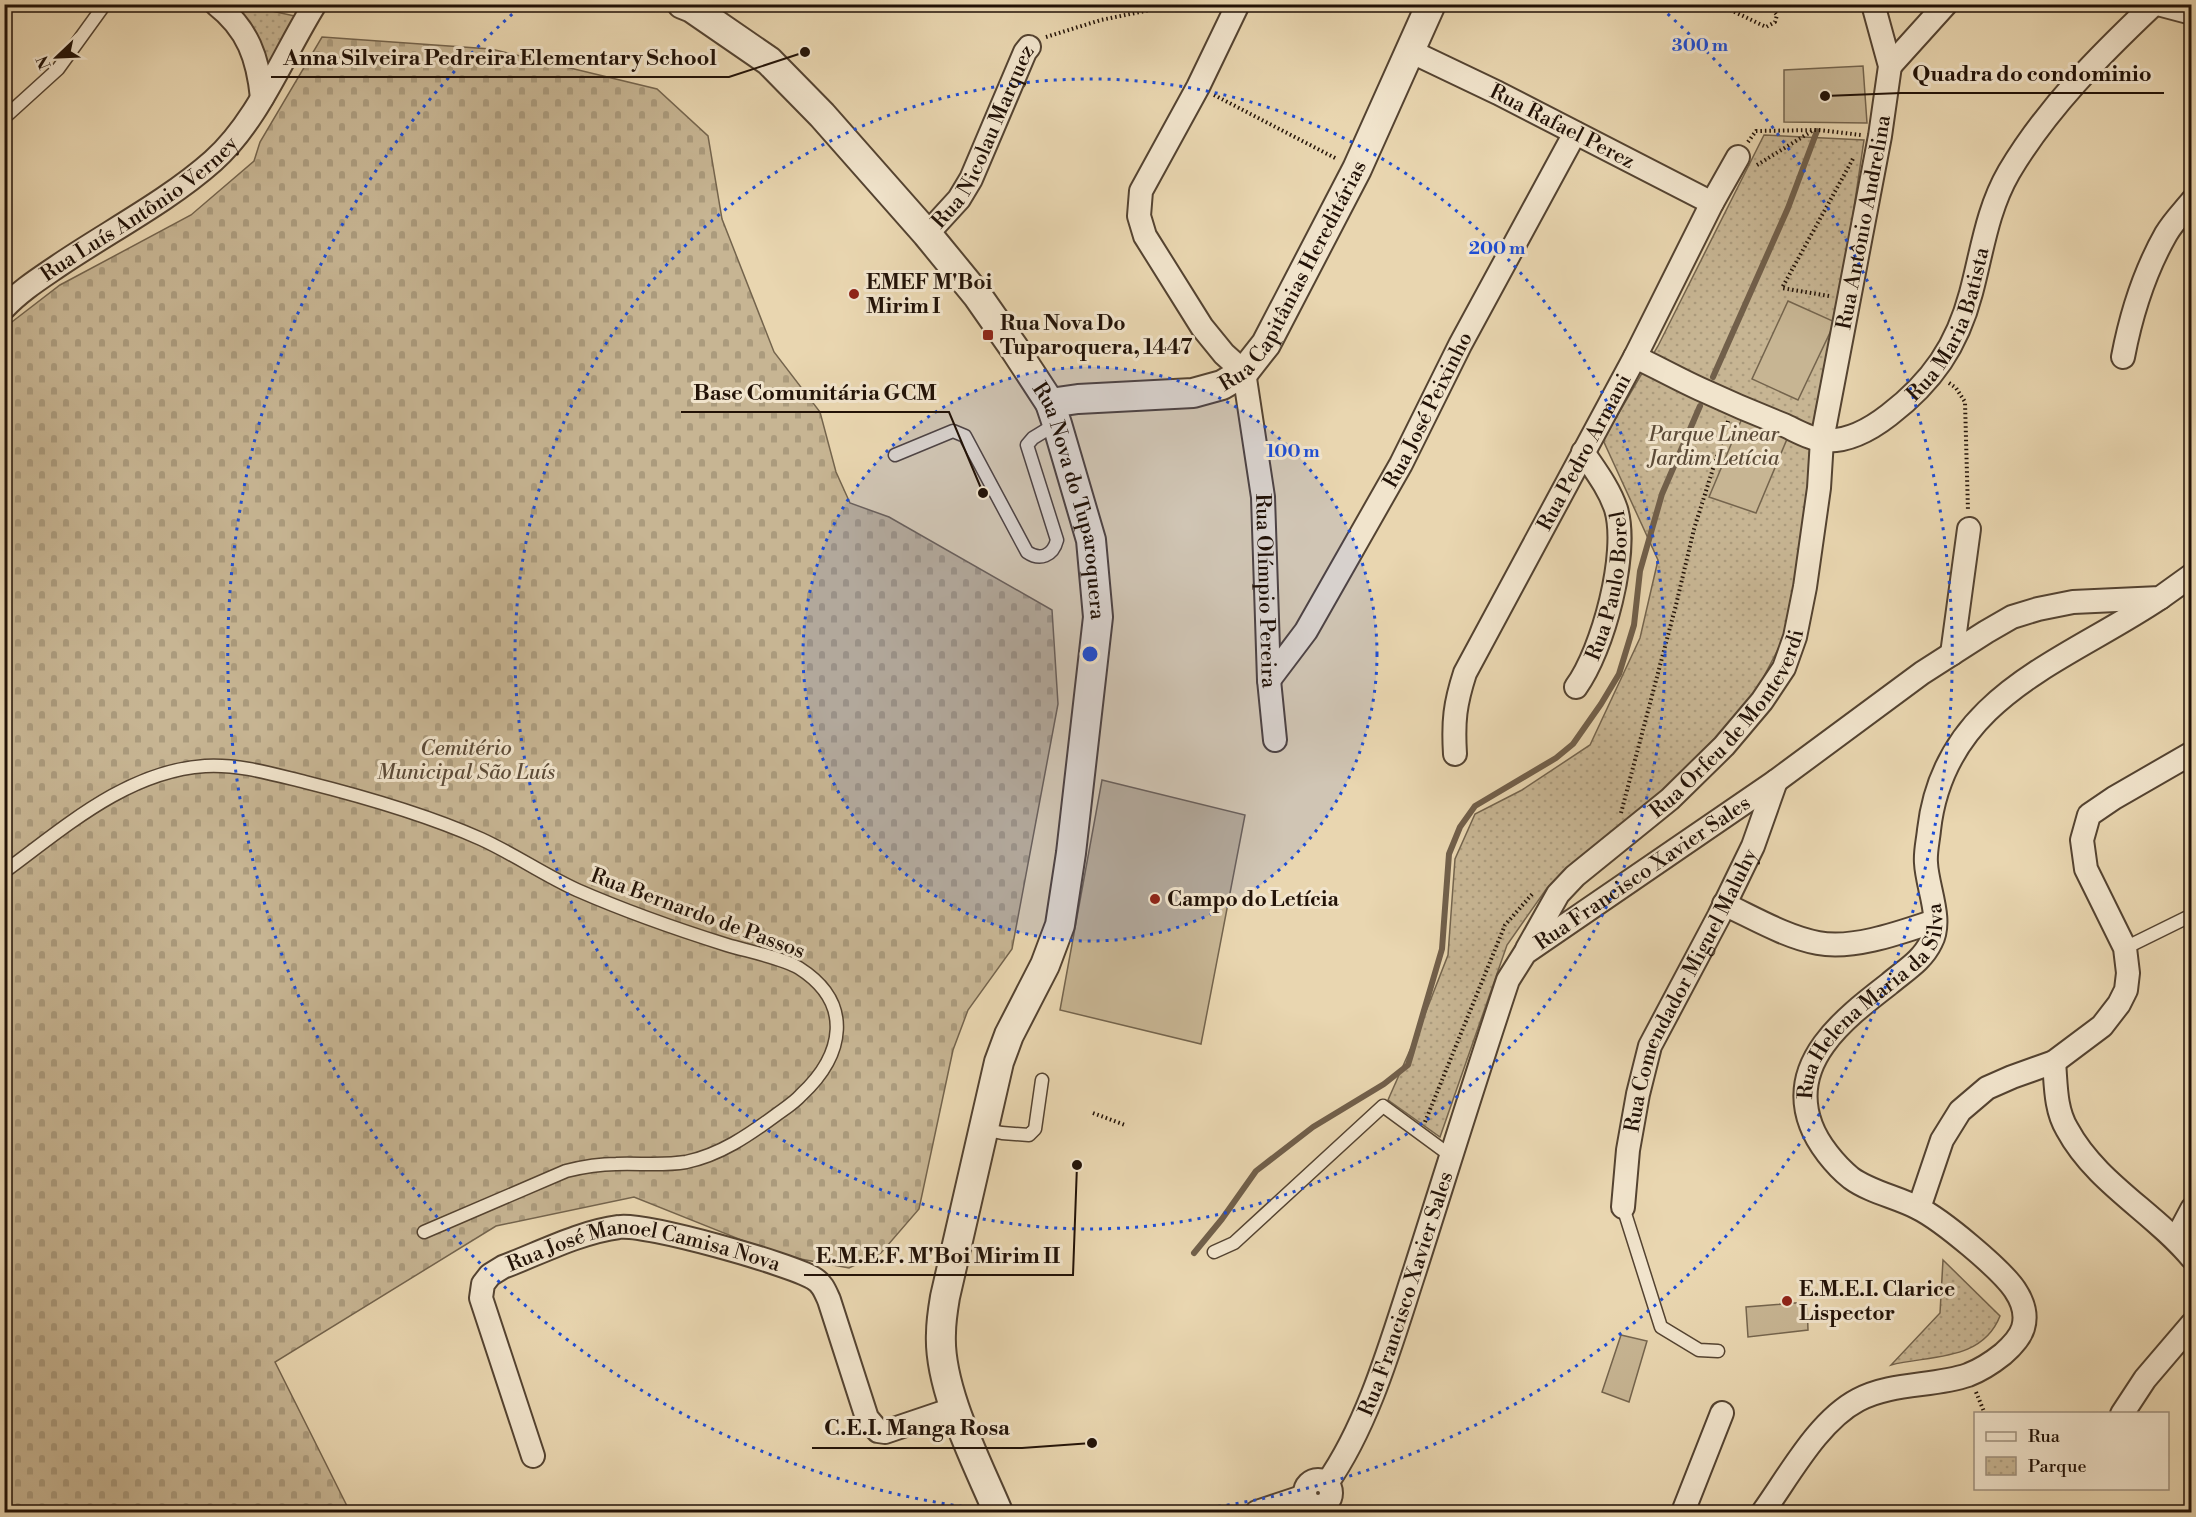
<svg xmlns="http://www.w3.org/2000/svg" width="2196" height="1517" viewBox="0 0 2196 1517" font-family="'Libre Bodoni',serif">
	<defs>
		<pattern id="cemetery-stones" width="16" height="16" patternUnits="userSpaceOnUse" patternTransform="scale(1.5)"><rect width="16" height="16" fill="#c7b593"/><path d="M2 7V4a2 2 0 0 1 4 0v3zM10 15v-3a2 2 0 0 1 4 0v3z" fill="#ab9b7d"/></pattern>
		<pattern id="park-dots" width="8" height="8" patternUnits="userSpaceOnUse" patternTransform="scale(1.5)"><rect width="8" height="8" fill="#c7b593"/><path d="M2 2h.1M6 6h.1" fill="none" stroke="#ab9b7d" stroke-width="1.8" stroke-linecap="round"/></pattern>
	</defs>
	<rect width="100%" height="100%" fill="#e9d6b0"/>
	<filter id="stains"><feTurbulence type="fractalNoise" baseFrequency=".00333" numOctaves="4"/><feColorMatrix values="0 0 0 0 .2 0 0 0 0 .09 0 0 0 0 .02 0 0 0 .5 -.17"/></filter>
	<radialGradient id="worn" r=".72"><stop offset=".6" stop-color="#630" stop-opacity="0"/><stop offset="1" stop-color="#630" stop-opacity=".3"/></radialGradient>
	<path fill="url(#cemetery-stones)" stroke="#74644d" stroke-width="1.5" d="M322,37L491,49L657,89L708,136L722,219L774,352L820,412L836,472L850,503L889,517L1052,610L1058,704L1012,949L968,1010L953,1050L919,1209L881,1253L849,1268L779,1255L634,1197L496,1226L275,1362L350,1512H5L4,328L60,285L191,215L254,161L260,142Z"/>
	<g fill="url(#park-dots)" stroke="#74644d" stroke-width="1.5">
		<path d="M231,5H244L304,18L268,64Z"/>
		<path d="M1764,135L1864,140L1839,309L1816,408L1796,592L1786,634L1750,703L1655,799L1547,888L1507,945L1440,1137L1388,1100L1418,1032L1448,955L1455,859L1475,814L1522,790L1590,745L1640,638L1658,560L1603,440L1658,346Z"/>
		<path d="M1943,1260L2000,1316C1982,1362 1929,1355 1891,1365L1940,1313Z"/>
	</g>
	<g fill="#c7b593" stroke="#74644d" stroke-width="1.5">
		<path d="M1863,66L1867,123L1784,122V70Z"/>
		<path d="M1788,301L1835,322L1798,400L1752,379Z"/>
		<path d="M1743,416L1787,439L1756,513L1709,497Z"/>
		<path d="M1102,780L1245,815L1201,1044L1060,1010Z"/>
		<path d="M1807,1302L1808,1330L1748,1337L1746,1307Z"/>
		<path d="M1621,1335L1647,1341L1629,1402L1602,1392Z"/>
	</g>
	<g fill="none" stroke-linecap="round" stroke-linejoin="round">
		<g stroke="#715f4a" stroke-width="6">
			<path d="M1713,377L1788,208L1817,131"/>
			<path d="M1194,1253L1222,1219L1256,1171L1313,1127L1384,1084L1408,1065L1442,949L1449,854L1460,827L1475,806L1556,758L1573,744L1601,704L1619,674L1634,625L1640,571L1662,494L1700,406"/>
		</g>
		<defs>
			<g id="service">
				<path d="M4,118L58,69L105,4"/>
				<path d="M895,455L953,431L965,436L1027,552C1040,561 1053,556 1057,540L1027,445L1033,438L1056,424"/>
				<path d="M4,872C64,828 127,771 205,766C239,764 272,774 305,782C365,797 425,814 481,839C514,854 544,875 577,890C625,911 676,929 727,945C747,951 783,958 799,968C854,1003 844,1055 801,1095C794,1103 784,1109 776,1115C749,1135 720,1155 686,1162C663,1166 639,1163 616,1164C599,1164 582,1167 566,1171L424,1232"/>
				<path d="M2125,948L2192,915"/>
				<path d="M983,1129L1002,1133L1029,1135L1035,1129L1042,1080"/>
				<path d="M1623,1207L1661,1327L1699,1350L1718,1351"/>
				<path d="M1214,1252L1234,1243L1383,1106L1451,1156"/>
			</g>
			<g id="minor">
				<path d="M216,4C248,29 258,58 262,98"/>
				<path id="s1" d="M1238,4L1198,87L1141,191L1139,216L1145,236L1202,327L1224,354L1244,372L1263,497L1269,680L1275,740"/>
				<path d="M2158,4L2192,13"/>
				<path id="s2" d="M1410,51L1498,93L1712,203"/>
				<path d="M1890,66L1946,4"/>
				<path id="s3" d="M927,234L959,199L971,179L1025,52L1029,47"/>
				<path id="s4" d="M4,308C20,291 39,279 58,266C108,232 168,201 213,161C258,121 283,55 315,4"/>
				<path id="s5" d="M1635,357C1657,367 1678,379 1700,389C1728,402 1756,414 1784,425C1795,430 1810,439 1822,440C1846,443 1871,429 1889,415C1932,382 1957,346 1971,293C1982,252 1987,210 2009,172C2047,108 2100,55 2154,4"/>
				<path d="M2123,357C2131,315 2145,271 2166,234C2173,222 2183,212 2192,201"/>
				<path d="M1952,654L1969,529"/>
				<path id="s6" d="M1269,680L1306,631L1401,464L1460,345L1575,133"/>
				<path id="s7" d="M1576,687C1603,650 1629,553 1616,509C1609,488 1595,470 1583,452"/>
				<path id="s8" d="M1455,754C1453,721 1455,704 1465,673L1635,357L1712,203L1738,157"/>
				<path d="M1724,904C1754,918 1786,937 1818,943C1853,950 1902,932 1935,921"/>
				<path id="s9" d="M1527,949L1558,894L1575,876L1670,799L1724,746L1762,701L1784,668L1795,637L1805,587L1819,488L1822,440L1880,136L1890,66L1873,4"/>
				<path d="M2054,1062C2056,1084 2055,1109 2067,1129C2096,1183 2154,1212 2192,1258"/>
				<path id="s10" d="M1623,1207L1628,1150L1638,1094L1650,1046L1719,916L1753,846L1776,781"/>
				<path d="M1919,1208L1942,1140L1960,1111L1987,1088L2012,1077L2054,1062L2102,1026L2119,1004L2126,990L2128,973L2125,948L2086,869L2082,840L2089,815L2114,798L2192,753"/>
				<path d="M2176,1239L2192,1209"/>
				<path d="M2122,1414L2145,1379L2192,1324"/>
				<path id="s11" d="M533,1456L481,1298L483,1284L490,1275L503,1267C540,1253 580,1232 619,1227C645,1223 790,1264 813,1278C822,1283 825,1291 829,1300L867,1418L878,1431L885,1432L956,1408"/>
				<circle cx="1318" cy="1493" r="13"/>
				<path id="s12" d="M1327,1483C1369,1423 1392,1340 1415,1270C1446,1173 1476,1076 1508,980L1525,953L1776,781L1922,673L1986,632L2012,617L2038,609L2073,602L2160,598L2192,575"/>
				<path d="M1257,1512L1305,1496"/>
				<path d="M1683,1512L1722,1413"/>
				<path id="s13" d="M1763,1512C1789,1476 1818,1421 1858,1400C1892,1382 1933,1387 1968,1375C1981,1370 1993,1362 2003,1354C2011,1347 2020,1338 2023,1328C2027,1315 2023,1302 2015,1290C2001,1269 1942,1220 1918,1208C1897,1197 1870,1192 1851,1178C1835,1165 1818,1144 1811,1125C1787,1062 1845,1018 1889,984C1904,971 1922,961 1931,942C1943,920 1927,887 1926,863C1925,852 1928,841 1929,830C1944,696 2065,662 2160,598"/>
			</g>
			<g id="tertiary">
				<path id="s14" d="M682,4L692,8L769,61L822,115L927,234L977,295L1014,348L1050,403L1057,424L1091,540L1098,617L1071,853L1060,925L1045,965L1009,1035L999,1062L945,1297C943,1309 941,1321 941,1333C938,1388 977,1462 998,1512"/>
				<path id="s15" d="M1050,403L1078,399L1193,393L1222,385L1244,372L1266,344L1357,169L1431,4"/>
			</g>
		</defs>
		<use href="#service" stroke="#544331" stroke-width="15"/>
		<use href="#minor" stroke="#544331" stroke-width="26"/>
		<use href="#tertiary" stroke="#544331" stroke-width="32"/>
		<g stroke="#221207" stroke-width="4" stroke-dasharray="1.5 3" stroke-linecap="butt">
			<path d="M1718,4L1766,27L1775,22L1777,15L1768,4"/>
			<path d="M1046,37L1101,20L1179,4"/>
			<path d="M1214,95L1337,159"/>
			<path d="M1748,142L1756,131L1819,130L1861,135"/>
			<path d="M1757,165L1812,131"/>
			<path d="M1829,296L1782,288L1854,157"/>
			<path d="M1949,383L1956,388L1965,402L1968,511"/>
			<path d="M1621,813L1676,605L1694,529L1728,421"/>
			<path d="M1093,1113L1125,1125"/>
			<path d="M1425,1122L1505,925L1534,892"/>
			<path d="M1976,1392L1985,1414"/>
		</g>
		<use href="#service" stroke="#f1e4cc" stroke-width="12"/>
		<use href="#minor" stroke="#f1e4cc" stroke-width="22"/>
		<use href="#tertiary" stroke="#f1e4cc" stroke-width="28"/>
	</g>
	<circle cx="1090" cy="654" r="287" fill="#1d4ed8" fill-opacity=".12"/>
	<g fill="none" stroke="#1d4ed8" stroke-width="3" stroke-dasharray="3 6">
		<circle cx="1090" cy="654" r="287"/>
		<circle cx="1090" cy="654" r="575"/>
		<path d="M1007 1512A862 862 0 0 1 519 8M1661 8A862 862 0 0 1 1173 1512"/>
	</g>
	<g fill="#8f2418" stroke="#f1e4cc" stroke-width="2">
		<circle cx="854" cy="294" r="6"/>
		<rect x="982" y="329" width="12" height="12" rx="3"/>
		<circle cx="1155" cy="899" r="6"/>
		<circle cx="1787" cy="1301" r="6"/>
	</g>
	<g text-anchor="middle" stroke-width="6" stroke-linejoin="round" paint-order="stroke">
		<g font-size="21" fill="#221207" stroke="#f1e4cc">
			<text dy="7" stroke="none"><textPath href="#s2" startOffset="170">Rua Rafael Perez</textPath></text>
			<text dy="7" stroke="none"><textPath href="#s3" startOffset="114">Rua Nicolau Marquez</textPath></text>
			<text dy="7" stroke="none"><textPath href="#s4" startOffset="168">Rua Luís Antônio Verney</textPath></text>
			<text dy="7" stroke="none"><textPath href="#s9" startOffset="838">Rua Antônio Andrelina</textPath></text>
			<text dy="7" stroke="none"><textPath href="#s15" startOffset="306">Rua Capitânias Hereditárias</textPath></text>
			<text dy="7" stroke="none"><textPath href="#s5" startOffset="390">Rua Maria Batista</textPath></text>
			<text dy="7" stroke="none"><textPath href="#s6" startOffset="314">Rua José Peixinho</textPath></text>
			<text dy="7" stroke="none"><textPath href="#s8" startOffset="333">Rua Pedro Armani</textPath></text>
			<text dy="7" stroke="none"><textPath href="#s14" startOffset="648">Rua Nova do Tuparoquera</textPath></text>
			<text dy="7" stroke="none"><textPath href="#s7" startOffset="108">Rua Paulo Borel</textPath></text>
			<text dy="7" stroke="none"><textPath href="#s1" startOffset="646">Rua Olímpio Pereira</textPath></text>
			<text dy="7" stroke="none"><textPath href="#s9" startOffset="306">Rua Orfeu de Monteverdi</textPath></text>
			<text dy="7" stroke="none"><textPath href="#s12" startOffset="710">Rua Francisco Xavier Sales</textPath></text>
			<text transform="translate(698 913) rotate(20)" y="7">Rua Bernardo de Passos</text>
			<text dy="7" stroke="none"><textPath href="#s10" startOffset="230">Rua Comendador Miguel Maluhy</textPath></text>
			<text dy="7" stroke="none"><textPath href="#s13" startOffset="794">Rua Helena Maria da Silva</textPath></text>
			<text dy="7" stroke="none"><textPath href="#s11" startOffset="354">Rua José Manoel Camisa Nova</textPath></text>
			<text dy="7" stroke="none"><textPath href="#s12" startOffset="206">Rua Francisco Xavier Sales</textPath></text>
		</g>
		<g font-size="21" font-weight="bold" fill="#221207" stroke="#f1e4cc" text-anchor="start">
			<text x="866" y="289">EMEF M'Boi<tspan x="866" dy="24">Mirim I</tspan></text>
			<text x="1000" y="330">Rua Nova Do<tspan x="1000" dy="24">Tuparoquera, 1447</tspan></text>
			<text x="1167" y="906">Campo do Letícia</text>
			<text x="1799" y="1296">E.M.E.I. Clarice<tspan x="1799" dy="24">Lispector</tspan></text>
		</g>
		<g font-size="21" font-style="italic" fill="#5c4b38" stroke="#f1e4cc">
			<text x="1714" y="441">Parque Linear<tspan x="1714" dy="24">Jardim Letícia</tspan></text>
			<text x="466" y="755">Cemitério<tspan x="466" dy="24">Municipal São Luís</tspan></text>
		</g>
	</g>
	<circle cx="1090" cy="654" r="9" fill="#1d4ed8" stroke="#f1e4cc" stroke-width="3"/>
	<g font-size="18" text-anchor="middle" font-weight="bold" fill="#1d4ed8" stroke="#f1e4cc" stroke-width="6" stroke-linejoin="round" paint-order="stroke">
		<text x="1700" y="51">300 m</text>
		<text x="1497" y="254">200 m</text>
		<text x="1293" y="457">100 m</text>
	</g>
	<path fill="none" stroke="#221207" stroke-width="2" d="M805 52L729 77H271M1825 96L1901 93H2164M983 493L949 412H681M1077 1165L1073 1275H804M1092 1443L1022 1448H812"/>
	<g fill="#221207" stroke="#f1e4cc" stroke-width="2">
		<circle cx="805" cy="52" r="6"/>
		<circle cx="1825" cy="96" r="6"/>
		<circle cx="983" cy="493" r="6"/>
		<circle cx="1077" cy="1165" r="6"/>
		<circle cx="1092" cy="1443" r="6"/>
	</g>
	<g font-size="22" text-anchor="middle" font-weight="bold" fill="#221207" stroke="#f1e4cc" stroke-width="6" stroke-linejoin="round" paint-order="stroke">
		<text x="500" y="65">Anna Silveira Pedreira Elementary School</text>
		<text x="2032" y="81">Quadra do condominio</text>
		<text x="815" y="400">Base Comunitária GCM</text>
		<text x="938" y="1263">E.M.E.F. M'Boi Mirim II</text>
		<text x="917" y="1435">C.E.I. Manga Rosa</text>
	</g>
	<rect width="2196" height="1517" fill="none" stroke="#e9d6b0" stroke-width="24"/>
	<rect x="6" y="6" width="2184" height="1505" fill="none" stroke="#221207" stroke-width="3"/>
	<rect x="12" y="12" width="2172" height="1493" fill="none" stroke="#221207" stroke-width="1.5"/>
	<rect x="1974" y="1412" width="195" height="78" fill="#f1e4cc" stroke="#9e907d" stroke-width="1.5"/>
	<rect x="1986" y="1432" width="30" height="9" fill="#f1e4cc" stroke="#9e907d" stroke-width="1.5"/>
	<text x="2028" y="1442" font-size="18" fill="#221207">Rua</text>
	<rect x="1986" y="1457" width="30" height="18" fill="url(#park-dots)" stroke="#9e907d" stroke-width="1.5"/>
	<text x="2028" y="1472" font-size="18" fill="#221207">Parque</text>
	<g transform="translate(57 57) rotate(247)" stroke="#f1e4cc" stroke-width="4.5" paint-order="stroke">
	<path d="M0-4.5L10 22L0 15L-10 22Z" fill="#221207"/>
	<text y="-9" font-size="16" font-weight="bold" text-anchor="middle" fill="#221207">N</text>
	</g>
	<rect width="100%" height="100%" filter="url(#stains)"/>
	<rect width="100%" height="100%" fill="url(#worn)"/>
</svg>
